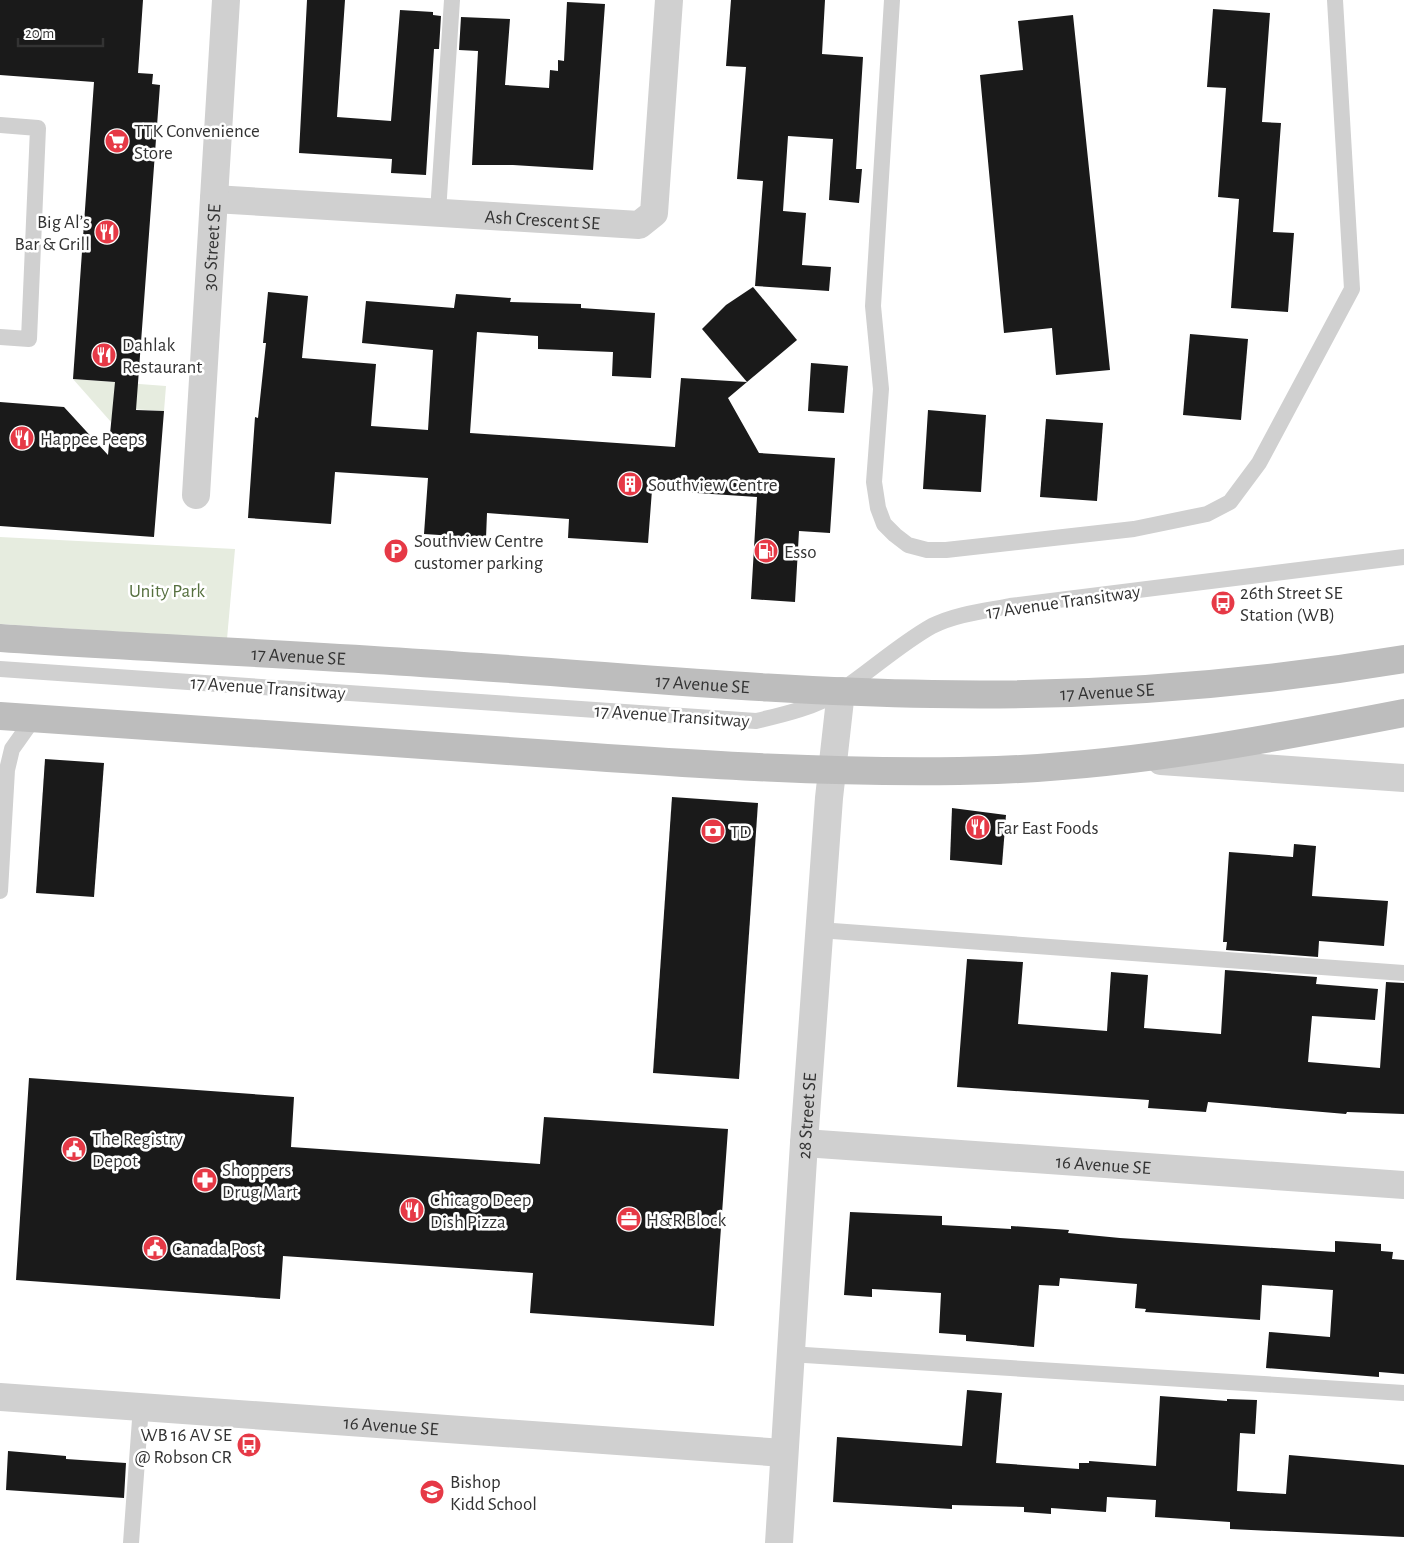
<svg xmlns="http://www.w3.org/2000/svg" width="1404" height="1543" viewBox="0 0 1404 1543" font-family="'Alegreya Sans',sans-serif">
	<rect width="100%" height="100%" fill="#fff"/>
	<g fill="#e6ecdf">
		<path d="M73,379L166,386L164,411L113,408L111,422Z"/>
		<path d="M0,537L235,549L227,639L0,624Z"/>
	</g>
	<g fill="#1a1a1a">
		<path d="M0,0H143L138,73L153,74L152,84L160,85L136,410L164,411L154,537L0,526V402L64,407L108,455L115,382L73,379L94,82L0,75Z"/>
		<path d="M307,0H345L337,117L391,121L400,10L433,12V15L441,16L439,49H434L426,175L391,173L392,159L299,153Z"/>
		<path d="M731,0H825L822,54L863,57L856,169H862L859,203L829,200L833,139L788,136L783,211L806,213L802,265L831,267L829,291L755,286L763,181L737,179L746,67L726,66Z"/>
		<path d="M567,2L605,4L593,170L513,165H472L478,51L459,50L461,17L510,19L505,85L549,88L550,70L558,71V60L564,61Z"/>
		<path d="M1213,9L1270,13L1262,122L1281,123L1273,232L1294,233L1288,312L1231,308L1239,199L1218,197L1226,88L1207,87Z"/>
		<path d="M1073,15L1110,370L1056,375L1052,328L1004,333L980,75L1023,70L1018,21Z"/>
		<path d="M753,287L797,340L747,382L702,329L726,305Z"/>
		<path d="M268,292L308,296L302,358L376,364L371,426L428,430L433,350L362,343L366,301L454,308L456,294L511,298L510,302L581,304V308L655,313L651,378L612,376L613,352L538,349V336L477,332L470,433L675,447L681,378L747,382L728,398L759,453L835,458L830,533L799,531L795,602L751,599L757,497L652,490L648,543L568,538L569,519L487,513L486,538L424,534L428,478L335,472L331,524L248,518L255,417L258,418L266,343H263Z"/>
		<path d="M1190,334L1248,339L1241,420L1183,415Z"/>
		<path d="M811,363L848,366L844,413L808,411Z"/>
		<path d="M928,410L986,415L981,492L923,489Z"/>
		<path d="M1046,419L1103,423L1097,501L1040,497Z"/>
		<path d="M45,759L104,763L94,897L36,893Z"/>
		<path d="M672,797L758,803L739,1079L653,1073Z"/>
		<path d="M952,808L1006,815L1002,865L950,860Z"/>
		<path d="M1294,844L1316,846L1312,896L1388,901L1384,946L1319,941L1318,957L1226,950L1227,942H1223L1229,852L1293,857Z"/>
		<path d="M967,959L1023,962L1018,1024L1107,1031L1111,972L1148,975L1144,1028L1221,1034L1225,970L1317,977L1316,984L1378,989L1375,1020L1312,1016L1308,1062L1380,1068L1386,982L1404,983V1114L1347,1112L1346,1114L1208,1102L1206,1112L1148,1108L1149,1100L957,1087Z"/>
		<path d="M29,1078L294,1097L291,1147L540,1164L544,1117L728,1129L714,1326L530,1313L533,1273L283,1256L280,1299L16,1280Z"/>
		<path d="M850,1212L942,1216V1225L1011,1229V1226L1069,1230L1068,1233L1120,1238L1335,1252V1241L1381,1244V1251L1393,1252L1392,1259L1404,1260V1374L1379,1372V1377L1266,1368L1269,1332L1330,1337L1333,1290L1262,1285L1260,1320L1145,1312L1146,1309L1135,1308L1137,1284L1060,1278L1059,1286L1039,1285L1034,1347L966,1341V1335L939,1333L941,1293L872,1289V1297L844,1295Z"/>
		<path d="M967,1390L1002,1393L996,1463L1079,1469V1463H1089V1461L1156,1466L1160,1396L1227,1401V1399L1257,1400L1255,1434L1240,1433L1237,1491L1286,1494L1289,1455L1404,1465V1537L1230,1529V1522L1155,1517L1156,1500L1107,1497L1106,1512L1051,1508V1514L1024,1512V1507L952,1505V1509L833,1502L837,1437L962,1446Z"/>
		<path d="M8,1451L66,1456V1459L126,1463L124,1498L6,1490Z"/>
	</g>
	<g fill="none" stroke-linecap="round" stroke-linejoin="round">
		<g stroke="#d0d0d0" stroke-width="16">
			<path d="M892,0L873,306L881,389L874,482L878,508L884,524L895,535L908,545L927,550H946L1134,529L1207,514L1230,502L1259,463L1352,289L1335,0"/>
			<path d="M0,125L38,128L29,339L0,337"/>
			<path d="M438,212L452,0"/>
			<path d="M0,669L756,721C786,714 816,707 842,690C873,669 900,644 932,626C956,614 984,611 1010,606L1404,557"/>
			<path d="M0,891L7,770L12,749L34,718"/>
			<path d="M819,930L1404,973"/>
			<path d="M789,1354L1404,1393"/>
			<path d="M131,1543L141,1406"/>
		</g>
		<g stroke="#d0d0d0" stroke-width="28">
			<path id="s1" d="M214,199L639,225L654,213L669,0"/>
			<path id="s2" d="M196,495L226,0"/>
			<path id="s3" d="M804,1143L1404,1185"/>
			<path id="s4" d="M0,1397L784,1453"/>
		</g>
		<g stroke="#d0d0d0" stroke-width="28">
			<path d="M1161,761L1404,778"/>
			<path id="s5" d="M779,1543L804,1143L829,798L841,691"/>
		</g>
		<g stroke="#bdbdbd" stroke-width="28">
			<path id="s6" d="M0,638C160,649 320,655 480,667C630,677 781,692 932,694C1090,697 1248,685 1404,659"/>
			<path d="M0,716C179,727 358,741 537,753C690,764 844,775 997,770C1135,765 1270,739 1404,713"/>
		</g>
	</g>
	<defs>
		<symbol id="supermarket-disc" viewBox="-11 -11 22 22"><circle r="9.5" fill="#e63946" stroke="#fff"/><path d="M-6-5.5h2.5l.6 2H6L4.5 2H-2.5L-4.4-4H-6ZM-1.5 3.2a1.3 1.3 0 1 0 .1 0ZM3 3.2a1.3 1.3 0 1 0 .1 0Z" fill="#fff"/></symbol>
		<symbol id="restaurant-disc" viewBox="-11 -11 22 22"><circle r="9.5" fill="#e63946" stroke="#fff"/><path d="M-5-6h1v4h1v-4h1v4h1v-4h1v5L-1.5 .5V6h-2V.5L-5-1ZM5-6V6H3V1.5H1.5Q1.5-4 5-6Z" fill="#fff"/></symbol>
		<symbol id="building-disc" viewBox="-11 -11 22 22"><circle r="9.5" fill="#e63946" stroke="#fff"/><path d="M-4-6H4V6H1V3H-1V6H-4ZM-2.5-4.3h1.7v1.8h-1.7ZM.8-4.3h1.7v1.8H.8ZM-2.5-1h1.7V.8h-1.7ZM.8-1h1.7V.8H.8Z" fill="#fff"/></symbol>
		<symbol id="parking-disc" viewBox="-11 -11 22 22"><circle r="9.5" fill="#e63946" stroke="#fff"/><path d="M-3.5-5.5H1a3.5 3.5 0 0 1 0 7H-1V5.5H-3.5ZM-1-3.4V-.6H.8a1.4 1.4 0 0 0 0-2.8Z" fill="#fff"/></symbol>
		<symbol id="fuel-disc" viewBox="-11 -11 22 22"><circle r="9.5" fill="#e63946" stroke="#fff"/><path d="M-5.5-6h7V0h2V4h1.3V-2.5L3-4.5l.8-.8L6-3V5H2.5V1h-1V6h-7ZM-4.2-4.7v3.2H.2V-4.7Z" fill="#fff"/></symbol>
		<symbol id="bus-disc" viewBox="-11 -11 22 22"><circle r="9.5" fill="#e63946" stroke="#fff"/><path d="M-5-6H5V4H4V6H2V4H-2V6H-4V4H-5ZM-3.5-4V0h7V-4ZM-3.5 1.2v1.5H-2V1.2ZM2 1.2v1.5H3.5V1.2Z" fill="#fff"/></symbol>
		<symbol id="bank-disc" viewBox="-11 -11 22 22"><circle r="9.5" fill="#e63946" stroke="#fff"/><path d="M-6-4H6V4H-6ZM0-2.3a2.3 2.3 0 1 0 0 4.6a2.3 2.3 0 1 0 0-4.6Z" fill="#fff"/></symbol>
		<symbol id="civic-disc" viewBox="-11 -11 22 22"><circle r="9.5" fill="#e63946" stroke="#fff"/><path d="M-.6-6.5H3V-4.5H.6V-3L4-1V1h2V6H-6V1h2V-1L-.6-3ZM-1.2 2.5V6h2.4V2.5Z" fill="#fff"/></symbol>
		<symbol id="pharmacy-disc" viewBox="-11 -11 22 22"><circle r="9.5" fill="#e63946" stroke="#fff"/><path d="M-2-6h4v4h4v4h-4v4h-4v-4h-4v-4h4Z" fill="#fff"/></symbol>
		<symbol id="office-disc" viewBox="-11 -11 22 22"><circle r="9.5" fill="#e63946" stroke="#fff"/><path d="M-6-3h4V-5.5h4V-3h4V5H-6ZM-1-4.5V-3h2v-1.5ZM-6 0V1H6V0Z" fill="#fff"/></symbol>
		<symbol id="school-disc" viewBox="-11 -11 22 22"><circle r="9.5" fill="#e63946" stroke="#fff"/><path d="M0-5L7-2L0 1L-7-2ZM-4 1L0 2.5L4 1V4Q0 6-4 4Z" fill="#fff"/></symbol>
	</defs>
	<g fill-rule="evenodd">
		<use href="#supermarket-disc" x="103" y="127" width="28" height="28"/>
		<use href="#restaurant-disc" x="93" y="218" width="28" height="28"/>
		<use href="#restaurant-disc" x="90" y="341" width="28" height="28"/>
		<use href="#restaurant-disc" x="8" y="424" width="28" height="28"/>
		<use href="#building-disc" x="616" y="470" width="28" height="28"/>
		<use href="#parking-disc" x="382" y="537" width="28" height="28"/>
		<use href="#fuel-disc" x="752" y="537" width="28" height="28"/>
		<use href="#bus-disc" x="1209" y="589" width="28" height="28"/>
		<use href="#restaurant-disc" x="964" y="813" width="28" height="28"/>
		<use href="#bank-disc" x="699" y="817" width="28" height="28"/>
		<use href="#civic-disc" x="60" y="1135" width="28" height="28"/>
		<use href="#pharmacy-disc" x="191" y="1166" width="28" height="28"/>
		<use href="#restaurant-disc" x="398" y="1196" width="28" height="28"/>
		<use href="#office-disc" x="615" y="1205" width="28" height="28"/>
		<use href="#civic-disc" x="141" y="1234" width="28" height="28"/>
		<use href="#bus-disc" x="235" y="1431" width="28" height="28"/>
		<use href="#school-disc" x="418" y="1478" width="28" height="28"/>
	</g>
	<g text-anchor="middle" stroke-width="5" stroke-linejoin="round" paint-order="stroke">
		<g font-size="19" fill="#333" stroke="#fff" text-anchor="start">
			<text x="134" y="137">TTK Convenience<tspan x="134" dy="22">Store</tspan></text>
			<text x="90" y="228" text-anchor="end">Big Al’s<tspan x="90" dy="22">Bar &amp; Grill</tspan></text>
			<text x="122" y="351">Dahlak<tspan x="122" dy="22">Restaurant</tspan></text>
			<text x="40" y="445">Happee Peeps</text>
			<text x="648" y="491">Southview Centre</text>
			<text x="414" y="547">Southview Centre<tspan x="414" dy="22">customer parking</tspan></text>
			<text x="784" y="558">Esso</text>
			<text x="1240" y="599">26th Street SE<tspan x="1240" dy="22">Station (WB)</tspan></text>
			<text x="996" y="834">Far East Foods</text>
			<text x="730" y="838">TD</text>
			<text x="92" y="1145">The Registry<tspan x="92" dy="22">Depot</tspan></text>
			<text x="222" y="1176">Shoppers<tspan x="222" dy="22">Drug Mart</tspan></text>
			<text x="430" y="1206">Chicago Deep<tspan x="430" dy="22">Dish Pizza</tspan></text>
			<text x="646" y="1226">H&amp;R Block</text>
			<text x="172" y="1255">Canada Post</text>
			<text x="232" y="1441" text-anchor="end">WB 16 AV SE<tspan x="232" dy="22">@ Robson CR</tspan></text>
			<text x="450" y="1488">Bishop<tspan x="450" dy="22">Kidd School</tspan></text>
		</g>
		<g font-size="19" fill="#333" stroke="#fff">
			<text dy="7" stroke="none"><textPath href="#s1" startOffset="329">Ash Crescent SE</textPath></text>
			<text dy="7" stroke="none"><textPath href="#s2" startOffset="248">30 Street SE</textPath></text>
			<text transform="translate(1063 601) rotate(-8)" y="7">17 Avenue Transitway</text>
			<text dy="7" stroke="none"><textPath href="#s6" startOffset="299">17 Avenue SE</textPath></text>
			<text dy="7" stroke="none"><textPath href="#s6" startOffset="704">17 Avenue SE</textPath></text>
			<text transform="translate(268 687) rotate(4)" y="7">17 Avenue Transitway</text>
			<text dy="7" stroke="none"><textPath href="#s6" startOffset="1109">17 Avenue SE</textPath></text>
			<text transform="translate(672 715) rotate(4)" y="7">17 Avenue Transitway</text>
			<text dy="7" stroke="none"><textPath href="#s5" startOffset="428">28 Street SE</textPath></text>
			<text dy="7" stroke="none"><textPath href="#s3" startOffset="300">16 Avenue SE</textPath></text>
			<text dy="7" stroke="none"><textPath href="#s4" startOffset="392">16 Avenue SE</textPath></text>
		</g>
		<g font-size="19" fill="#56703f" stroke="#fff">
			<text x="167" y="597">Unity Park</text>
		</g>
	</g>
	<path d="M18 38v8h85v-8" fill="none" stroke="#333333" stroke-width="2.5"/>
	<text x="25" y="38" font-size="15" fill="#333333" stroke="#ffffff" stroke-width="4" paint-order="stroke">20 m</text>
</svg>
